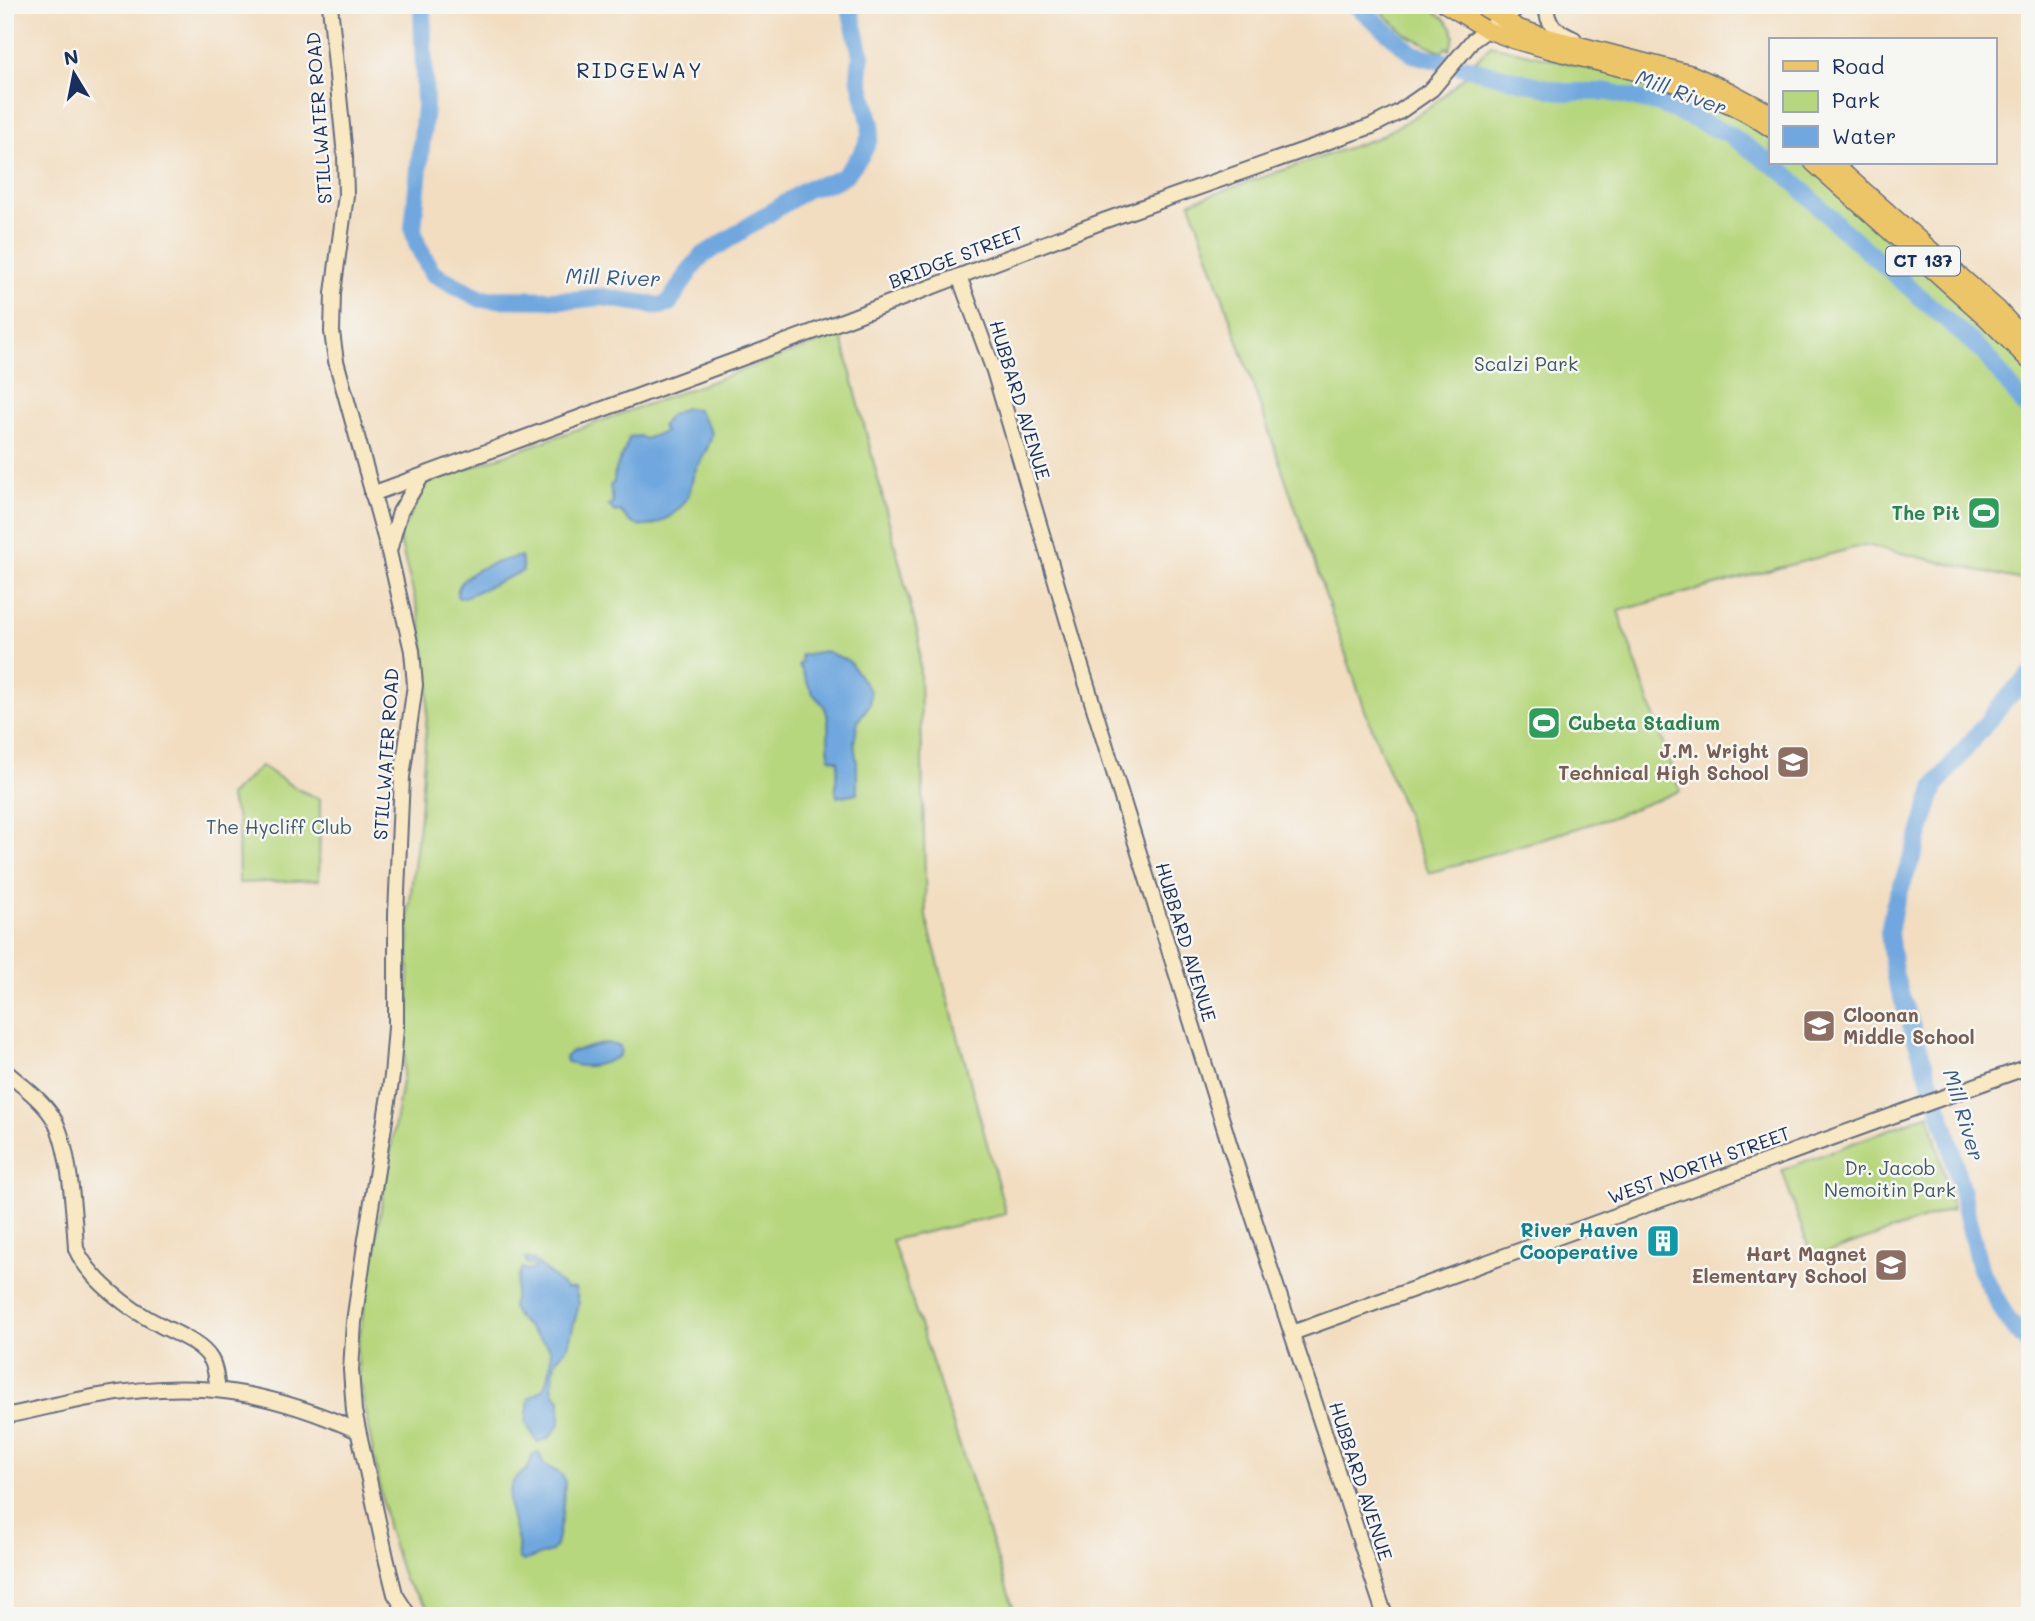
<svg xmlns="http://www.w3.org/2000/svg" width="2035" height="1621" viewBox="0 0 2035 1621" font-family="Mali,sans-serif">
	<rect width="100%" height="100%" fill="#f6f6f2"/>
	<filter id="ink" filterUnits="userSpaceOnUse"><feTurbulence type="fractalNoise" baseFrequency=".0143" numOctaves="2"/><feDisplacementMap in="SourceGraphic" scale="14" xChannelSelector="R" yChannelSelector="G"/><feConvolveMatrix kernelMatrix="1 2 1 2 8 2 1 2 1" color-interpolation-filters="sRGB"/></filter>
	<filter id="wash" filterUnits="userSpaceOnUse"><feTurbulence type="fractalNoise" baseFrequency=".00686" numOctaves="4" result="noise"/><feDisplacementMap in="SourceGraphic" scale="28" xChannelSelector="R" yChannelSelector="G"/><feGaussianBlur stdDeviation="1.57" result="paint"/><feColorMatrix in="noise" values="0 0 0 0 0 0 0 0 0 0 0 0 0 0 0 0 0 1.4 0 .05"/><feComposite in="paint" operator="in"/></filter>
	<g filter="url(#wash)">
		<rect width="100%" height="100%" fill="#f2ddc0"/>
		<g fill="#b7d77e" stroke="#69836e" stroke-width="2">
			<path d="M1374,5H1426L1444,18L1452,28L1454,37L1449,50L1446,47L1442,52L1407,35Z"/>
			<path d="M1491,45L1678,89L1695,95L1771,135V163H1807L2006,344L2030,371V582L1865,545L1618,611L1680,791L1607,819L1429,873L1366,713L1190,202L1377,138L1429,108L1464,77L1474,62Z"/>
			<path d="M841,335L919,639L926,917L1006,1214L892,1240L1016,1616H435L404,1580L387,1526L359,1379L357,1350L403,1076L409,999V909L420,815L429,686L420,619L399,537L427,483Z"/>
			<path d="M261,766L299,790L320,799L319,880L239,883L238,820L229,796Z"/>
			<path d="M1929,1114L1953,1209L1812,1258L1782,1170Z"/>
		</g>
		<g fill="#6fa7de" stroke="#456b9e" stroke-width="2">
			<path d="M685,408L697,409L712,433C709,448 703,456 696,469C691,478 692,491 686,500C676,515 651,533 632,523C628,521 624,515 620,511L615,512L608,505L613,503L610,486L614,482C613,467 626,453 629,437L640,436L644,439L665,432L662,426L669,416Z"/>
			<path d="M521,556L523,571L465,597L459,598L457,596C457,570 500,561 521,556Z"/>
			<path d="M825,651L849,661L870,691V704L858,721L854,743L857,763V793L837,797C833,784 838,775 838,761L830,758C825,743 832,723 825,708C823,703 817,699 814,695C808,686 804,675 799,665L802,661L801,655Z"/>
			<path d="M606,1043L620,1046L621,1051L619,1056C604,1065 582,1071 566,1061L565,1057L571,1052Z"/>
			<path d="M525,1258L533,1260L567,1289L575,1288L579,1304L577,1312L568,1346L555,1362L552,1385L553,1392L560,1399V1424L549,1438L538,1443L526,1423L529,1398C534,1395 540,1393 543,1388C550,1379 553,1358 549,1347L518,1318L512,1308L518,1278L522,1268L527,1270L536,1269L534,1265L527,1264Z"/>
			<path d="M538,1452L544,1464L562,1475L565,1482L562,1515L556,1546L551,1552L523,1561L518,1558C517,1552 519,1547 518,1542C514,1524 503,1499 513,1482C517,1475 524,1473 529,1467L532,1455Z"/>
		</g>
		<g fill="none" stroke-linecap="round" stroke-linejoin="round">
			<g stroke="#6fa7de" stroke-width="18">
				<path d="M422,5L425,107L413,229L417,244L432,273L481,299L572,300L602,297L660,306L669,303L691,269L702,256L809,188L832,182L844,176L862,154L869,139L871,125L859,77L861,55L849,5"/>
				<path d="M1356,5L1413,54L1563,92H1609L1660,104L1728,134L1786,174L1841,228L1983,352L2030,412"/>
				<path d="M2030,676L2007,698L1935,786L1916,847L1894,906L1889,933L1895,977L1948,1135L1980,1269L2008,1320L2030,1345"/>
			</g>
		</g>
	</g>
	<g filter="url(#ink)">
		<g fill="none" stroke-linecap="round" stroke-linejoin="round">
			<defs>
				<g id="secondary">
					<path d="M330,5L345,156L346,195L333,293L332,332L336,361L389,552L412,651L415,685L402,777L396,914V1027L392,1076L365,1245L354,1322L351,1370L354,1411L387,1562L395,1594L409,1616"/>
					<path d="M1547,5C1545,25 1558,32 1574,39"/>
					<path d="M959,276L994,371L1081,666L1230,1146L1385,1616"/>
					<path d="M372,494L845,320L1106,220L1372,126L1399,112L1432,89L1473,40L1521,5"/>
					<path d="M389,551L400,512L421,477"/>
					<path d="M5,1071C21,1085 40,1098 52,1116C70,1143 74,1215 76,1249C90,1280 130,1310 160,1325C175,1333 201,1343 210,1358C216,1366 216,1380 218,1389"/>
					<path d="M1292,1333L2030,1066"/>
					<path d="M5,1416C37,1410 68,1401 100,1396C197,1379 270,1391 358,1431"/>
				</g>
				<g id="primary">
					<path d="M1446,5L1487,30L1513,40C1600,67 1695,76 1771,129"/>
					<path d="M1479,5L1519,28L1544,36L1692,74L1730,91L1771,113"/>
					<path d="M1813,163L1987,319L2030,362"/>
					<path d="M1833,163L1997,308L2030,344"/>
				</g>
			</defs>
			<use href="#secondary" stroke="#666c80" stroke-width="18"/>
			<use href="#primary" stroke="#666c80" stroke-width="19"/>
			<use href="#secondary" stroke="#f8e8c3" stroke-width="14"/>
			<use href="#primary" stroke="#edc569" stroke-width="16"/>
		</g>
	</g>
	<defs>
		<symbol id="stadium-square" viewBox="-11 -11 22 22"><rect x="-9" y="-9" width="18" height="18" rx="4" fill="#2e9e5b" stroke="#f6f6f2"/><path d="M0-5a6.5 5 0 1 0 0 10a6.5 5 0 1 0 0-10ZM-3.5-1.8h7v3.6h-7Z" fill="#fff"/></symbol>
		<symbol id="school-square" viewBox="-11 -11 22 22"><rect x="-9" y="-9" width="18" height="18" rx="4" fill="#8d6e63" stroke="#f6f6f2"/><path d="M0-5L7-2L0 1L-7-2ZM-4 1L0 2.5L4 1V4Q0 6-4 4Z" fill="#fff"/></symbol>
		<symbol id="building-square" viewBox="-11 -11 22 22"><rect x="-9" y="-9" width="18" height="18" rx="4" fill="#0f9aa8" stroke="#f6f6f2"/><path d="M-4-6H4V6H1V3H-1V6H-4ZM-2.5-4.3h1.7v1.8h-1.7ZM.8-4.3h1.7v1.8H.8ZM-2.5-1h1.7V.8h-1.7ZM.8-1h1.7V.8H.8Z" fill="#fff"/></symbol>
	</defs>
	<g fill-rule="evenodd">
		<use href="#stadium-square" x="1965" y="494" width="38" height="38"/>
		<use href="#stadium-square" x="1525" y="704" width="38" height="38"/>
		<use href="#school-square" x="1774" y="743" width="38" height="38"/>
		<use href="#school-square" x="1800" y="1007" width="38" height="38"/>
		<use href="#building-square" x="1644" y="1222" width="38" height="38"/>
		<use href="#school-square" x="1872" y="1246" width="38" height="38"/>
	</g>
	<g text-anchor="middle" stroke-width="5" stroke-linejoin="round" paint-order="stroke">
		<rect fill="#f6f6f2" stroke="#5d6b8a" stroke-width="2" x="1886" y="246.5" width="74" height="29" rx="5"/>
		<g font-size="18" font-weight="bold" fill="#1b2f5e">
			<text x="1923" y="267">CT 137</text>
		</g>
		<g font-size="19" fill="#1b2f5e" stroke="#f6f6f2">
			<text transform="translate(319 118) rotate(-94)" y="7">STILLWATER ROAD</text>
			<text transform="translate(956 257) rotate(-21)" y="7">BRIDGE STREET</text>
			<text transform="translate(1020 400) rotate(73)" y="7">HUBBARD AVENUE</text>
			<text transform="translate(386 754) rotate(-86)" y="7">STILLWATER ROAD</text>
			<text transform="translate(1186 942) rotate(73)" y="7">HUBBARD AVENUE</text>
			<text transform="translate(1699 1165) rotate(-20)" y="7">WEST NORTH STREET</text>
			<text transform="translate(1361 1481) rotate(72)" y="7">HUBBARD AVENUE</text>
		</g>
		<g font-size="19" fill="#425966" stroke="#f6f6f2">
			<text x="1526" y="371">Scalzi Park</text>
			<text x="279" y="834">The Hycliff Club</text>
			<text x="1890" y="1175">Dr. Jacob<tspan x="1890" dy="22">Nemoitin Park</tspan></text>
		</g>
		<g font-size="19" font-weight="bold" fill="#27864d" stroke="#f6f6f2" text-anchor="end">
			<text x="1960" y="520">The Pit</text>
			<text x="1568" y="730" text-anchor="start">Cubeta Stadium</text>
		</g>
		<g font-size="19" font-weight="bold" fill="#785e54" stroke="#f6f6f2" text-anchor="end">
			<text x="1769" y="758">J.M. Wright<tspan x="1769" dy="22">Technical High School</tspan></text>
			<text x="1843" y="1022" text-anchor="start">Cloonan<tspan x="1843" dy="22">Middle School</tspan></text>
			<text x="1867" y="1261">Hart Magnet<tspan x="1867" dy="22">Elementary School</tspan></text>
		</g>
		<g font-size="19" font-weight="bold" fill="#0d838f" stroke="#f6f6f2" text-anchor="end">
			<text x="1638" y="1237">River Haven<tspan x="1638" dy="22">Cooperative</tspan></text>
		</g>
		<g font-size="21" letter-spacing="2" fill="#1b2f5e" stroke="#f6f6f2">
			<text x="640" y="78">RIDGEWAY</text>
		</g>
		<g font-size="21" font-style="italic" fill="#38598b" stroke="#f6f6f2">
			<text transform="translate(1681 93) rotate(20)" y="7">Mill River</text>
			<text transform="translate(613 278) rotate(2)" y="7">Mill River</text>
			<text transform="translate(1963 1115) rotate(73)" y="7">Mill River</text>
		</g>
	</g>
	<rect width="2035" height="1621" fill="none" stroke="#f6f6f2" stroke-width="28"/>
	<rect x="1769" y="38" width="228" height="126" fill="#f6f6f2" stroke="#9ea6b7" stroke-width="2"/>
	<rect x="1783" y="61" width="35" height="10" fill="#edc569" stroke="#9ea6b7" stroke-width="2"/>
	<text x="1832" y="74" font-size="21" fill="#1b2f5e">Road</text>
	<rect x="1783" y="91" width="35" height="21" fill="#b7d77e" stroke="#9ea6b7" stroke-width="2"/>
	<text x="1832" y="108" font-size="21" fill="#1b2f5e">Park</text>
	<rect x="1783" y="126" width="35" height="21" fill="#6fa7de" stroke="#9ea6b7" stroke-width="2"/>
	<text x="1832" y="144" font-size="21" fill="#1b2f5e">Water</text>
	<g transform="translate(74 74) rotate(350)" stroke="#f6f6f2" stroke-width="5" paint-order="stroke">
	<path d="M0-5L12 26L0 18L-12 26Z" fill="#1b2f5e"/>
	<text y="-10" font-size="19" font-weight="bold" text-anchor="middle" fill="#1b2f5e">N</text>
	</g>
</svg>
